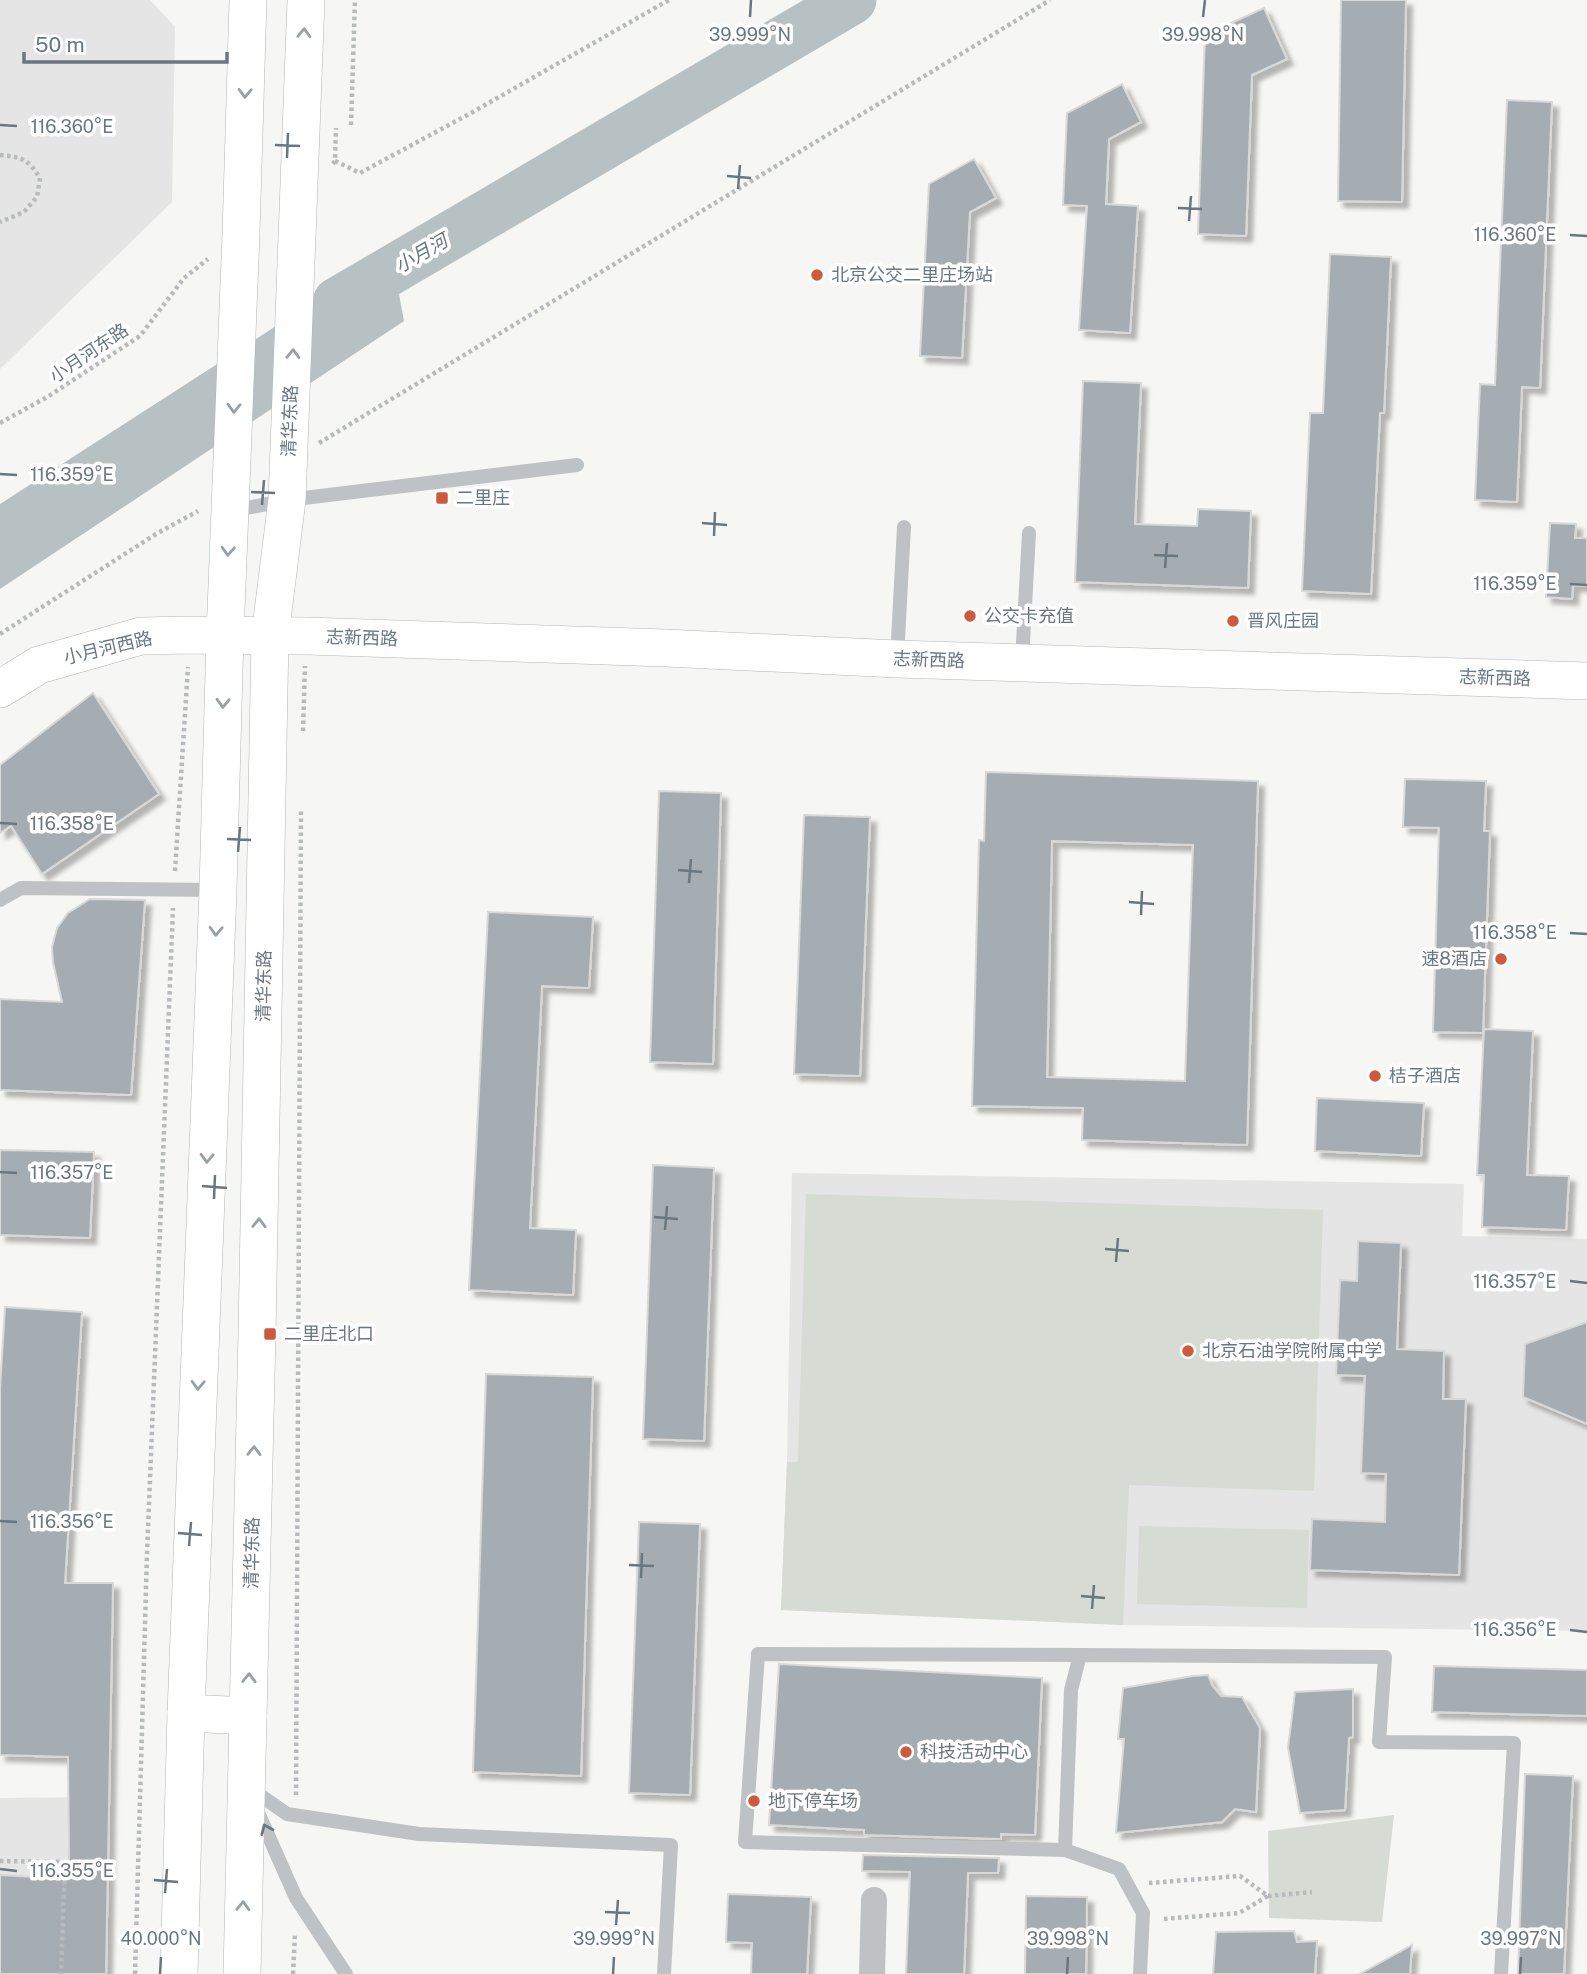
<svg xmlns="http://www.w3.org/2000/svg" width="1587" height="1974" viewBox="0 0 1587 1974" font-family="'Public Sans','Noto Sans SC',sans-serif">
	<defs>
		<filter id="shadow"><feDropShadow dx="6" dy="6" stdDeviation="2" flood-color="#0004"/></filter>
	</defs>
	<rect width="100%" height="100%" fill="#f6f6f4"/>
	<g fill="#e4e5e4">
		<path d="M0,0H150L175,27L172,202L0,369Z"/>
		<path d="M792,1173L1464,1184L1462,1236L1587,1239V1631L1123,1625L781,1610L787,1462Z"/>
		<path d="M109,1797L101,1974H0V1798Z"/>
	</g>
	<g fill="#d6dbd3">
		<path d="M806,1194L1323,1210L1314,1491L1129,1485L1123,1625L781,1610L787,1462H798Z"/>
		<path d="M1139,1526L1309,1530L1307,1608L1137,1604Z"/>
		<path d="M1394,1815L1382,1922L1269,1918L1268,1831Z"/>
	</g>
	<path fill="#b7c1c4" d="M391,252L404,321L0,589V504Z"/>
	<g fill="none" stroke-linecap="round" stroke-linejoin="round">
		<path stroke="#b7c1c4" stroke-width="49" d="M337,302L852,0"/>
	</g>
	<g fill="#a6adb2" stroke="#d8d8d6" stroke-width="2" fill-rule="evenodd" filter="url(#shadow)">
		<path d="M1341,0H1406L1402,202L1338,201Z"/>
		<path d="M1264,8L1287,59L1252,75L1246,236L1198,234L1205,35Z"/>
		<path d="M1122,84L1141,122L1109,139L1106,204L1138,206L1130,333L1079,330L1087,206L1063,205L1067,113Z"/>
		<path d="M1507,100L1552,102L1540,388L1522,387L1517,502L1475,500L1480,384L1495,385Z"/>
		<path d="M974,159L996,198L970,212L962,358L920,356L929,184Z"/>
		<path d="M1330,254L1391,257L1384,413H1380L1371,594L1302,591L1310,413H1323Z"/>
		<path d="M1083,381L1141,383L1135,524L1197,526L1198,509L1251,511L1248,588L1075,582Z"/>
		<path d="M1550,523L1576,524L1575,538H1587V586L1573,585L1572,599L1546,597Z"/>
		<path d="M93,693L159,794L42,874L11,826L0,833V765Z"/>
		<path d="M986,772L1258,781L1247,1145L1082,1140L1083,1108L972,1106L979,840L984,841ZM1052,841L1193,845L1185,1081L1047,1077Z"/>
		<path d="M1405,779L1486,781L1484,831H1490L1483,1033L1433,1032L1439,828L1403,827Z"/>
		<path d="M659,791L721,793L713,1064L650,1062Z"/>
		<path d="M804,815L870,817L860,1076L794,1074Z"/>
		<path d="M90,899L145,900L131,1095L0,1090V999L62,1002L53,962L52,947L57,928L68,913Z"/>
		<path d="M488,912L593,917L589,988L542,986L530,1228L576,1230L573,1295L469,1290Z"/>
		<path d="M1484,1029L1533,1031L1527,1175L1569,1176L1566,1230L1482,1227L1484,1175H1477Z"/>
		<path d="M1317,1098L1424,1103L1421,1156L1315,1151Z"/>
		<path d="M0,1150L94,1152L90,1238L0,1235Z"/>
		<path d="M653,1165L714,1168L704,1441L643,1439Z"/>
		<path d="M1358,1241L1401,1243L1397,1349L1444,1351L1443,1399H1466L1459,1575L1310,1570L1312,1519L1385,1522L1386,1474L1361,1473L1365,1376L1336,1375L1340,1280L1357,1281Z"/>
		<path d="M5,1307L82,1312L65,1583H113L106,1974H0V1875L68,1879L69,1854L68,1757L0,1755V1389Z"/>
		<path d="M1587,1322V1424L1523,1397L1525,1344Z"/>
		<path d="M486,1374L593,1377L581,1776L473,1772Z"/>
		<path d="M639,1522L700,1524L690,1795L629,1793Z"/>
		<path d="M779,1664L1042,1678L1035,1835L1001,1834V1839L864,1835V1830L769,1825Z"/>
		<path d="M1434,1666L1587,1670V1716L1432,1712Z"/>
		<path d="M1208,1675L1212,1685L1221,1696L1242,1697L1260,1728L1256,1812L1235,1809L1222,1822L1116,1833L1124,1739H1118L1123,1688L1193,1676Z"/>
		<path d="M1353,1689V1737L1349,1738L1345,1810L1300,1813L1288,1748L1295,1692Z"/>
		<path d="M1525,1774L1573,1776L1564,1974H1518Z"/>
		<path d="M863,1855L999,1858L998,1873H968L964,1974H906L910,1872L862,1871Z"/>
		<path d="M728,1894L811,1897L807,1974H751L752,1943L726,1942Z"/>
		<path d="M1026,1896L1087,1897L1086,1974H1025Z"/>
		<path d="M1294,1931L1297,1942L1317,1941L1315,1974H1213L1216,1932Z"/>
		<path d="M1412,1945L1410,1974H1360Z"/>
	</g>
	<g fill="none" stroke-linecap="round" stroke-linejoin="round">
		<defs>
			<g id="secondary">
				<path d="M0,689L39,665L141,636L190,635L307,636L666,648L897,659L1587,681"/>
				<path d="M186,1713L248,1716"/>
				<path d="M179,1974L186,1713L218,890L225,635L241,234L248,0"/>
				<path d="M242,1974L257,1333L270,636L287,500L306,0"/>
			</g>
		</defs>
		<use href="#secondary" stroke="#b1b6b9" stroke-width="38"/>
		<g stroke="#b8bbbd" stroke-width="4.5" stroke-dasharray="3.5 3.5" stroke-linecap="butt">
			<path d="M351,125L355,0"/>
			<path d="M0,155C22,157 28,159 40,178L37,197L24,212L0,222"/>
			<path d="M335,161L360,173L471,113L669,0"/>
			<path d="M333,164L335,161L336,128"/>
			<path d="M0,423L49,396L140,336L184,278L208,259"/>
			<path d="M319,443L1050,0"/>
			<path d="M0,634L156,534L198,511"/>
			<path d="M303,731L305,666"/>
			<path d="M175,871L188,667"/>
			<path d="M296,1795L301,809"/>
			<path d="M0,1861L65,1862L61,1974"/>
			<path d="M1149,1883L1240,1876L1268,1896L1239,1913L1163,1919"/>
			<path d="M1268,1896L1312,1892"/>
			<path d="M135,1974L147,1554L173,908"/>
			<path d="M293,1974L295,1933"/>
		</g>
		<g stroke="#bec2c5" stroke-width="14">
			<path d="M232,511L287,500L577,465"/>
			<path d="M897,658L904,527"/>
			<path d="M1022,661L1029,533"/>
			<path d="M0,900L21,888L217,890"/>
			<path d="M251,1789L287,1814L419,1834L671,1845L664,1974"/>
			<path d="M257,1810L296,1898L346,1974"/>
			<path d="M1065,1850L745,1842L758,1654L1080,1655"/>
			<path d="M1140,1974L1143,1913L1119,1869L1065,1850L1071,1690L1080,1655L1385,1657L1379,1742L1514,1743L1501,1974"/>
		</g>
		<path stroke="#bec2c5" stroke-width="26" d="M872,1974L874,1900"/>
		<use href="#secondary" stroke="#fff" stroke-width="37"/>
	</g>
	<defs><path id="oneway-chevron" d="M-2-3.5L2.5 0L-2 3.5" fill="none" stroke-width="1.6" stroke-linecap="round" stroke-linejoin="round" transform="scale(1.75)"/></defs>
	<g stroke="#96a0a7">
		<use href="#oneway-chevron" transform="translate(304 33) rotate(-88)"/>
		<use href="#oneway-chevron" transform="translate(245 93) rotate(92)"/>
		<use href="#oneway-chevron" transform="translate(293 354) rotate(-88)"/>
		<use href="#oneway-chevron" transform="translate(234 408) rotate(92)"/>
		<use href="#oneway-chevron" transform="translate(228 551) rotate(93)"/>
		<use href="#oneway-chevron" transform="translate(223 703) rotate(92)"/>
		<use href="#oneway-chevron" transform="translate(216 931) rotate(92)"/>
		<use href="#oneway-chevron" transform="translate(207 1158) rotate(92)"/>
		<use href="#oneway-chevron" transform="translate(259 1223) rotate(-89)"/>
		<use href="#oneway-chevron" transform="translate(198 1385) rotate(92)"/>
		<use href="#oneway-chevron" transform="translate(254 1451) rotate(-89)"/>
		<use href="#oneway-chevron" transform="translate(249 1678) rotate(-89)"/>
		<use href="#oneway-chevron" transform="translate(243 1906) rotate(-88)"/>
	</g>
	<use stroke="#697781" href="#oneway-chevron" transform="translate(266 1829) rotate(-114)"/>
	<path fill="none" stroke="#697781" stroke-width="2.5" d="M750,17L751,0M1203,17L1205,0M0,125L17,126M275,145L300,146M287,158L288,133M727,176L751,178M738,189L740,165M1178,208L1202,209M1189,221L1191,196M1570,235L1587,236M0,474L17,475M251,492L275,493M262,505L264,480M702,523L727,525M714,536L715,512M1154,555L1178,556M1165,568L1167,543M1570,584L1587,585M0,823L17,824M227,839L251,840M238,852L240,827M678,870L702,872M689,883L691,859M1129,902L1154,904M1141,915L1142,891M1570,933L1587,934M0,1172L17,1173M202,1186L227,1188M214,1199L215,1175M654,1217L678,1219M665,1230L667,1206M1105,1249L1129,1251M1116,1262L1118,1238M1570,1281L1587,1283M0,1521L17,1522M178,1533L202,1535M189,1546L191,1522M629,1565L654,1566M641,1578L642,1553M1081,1596L1105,1598M1092,1609L1094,1585M1570,1630L1587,1632M0,1869L17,1871M154,1880L178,1882M165,1893L167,1869M605,1912L630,1913M616,1925L618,1900M160,1974L161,1957M613,1974L614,1957M1067,1974L1068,1957M1520,1974L1521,1957"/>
	<g fill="#cd5a3d" stroke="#fff" stroke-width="2.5">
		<circle cx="817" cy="275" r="7"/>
		<rect x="435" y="491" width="14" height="14" rx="3.5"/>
		<circle cx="970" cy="616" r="7"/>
		<circle cx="1233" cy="621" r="7"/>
		<circle cx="1501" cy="959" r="7"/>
		<circle cx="1375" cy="1076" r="7"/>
		<rect x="263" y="1327" width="14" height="14" rx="3.5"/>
		<circle cx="1188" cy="1351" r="7"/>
		<circle cx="906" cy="1752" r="7"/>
		<circle cx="754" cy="1801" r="7"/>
	</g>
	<g text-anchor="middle" stroke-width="7" stroke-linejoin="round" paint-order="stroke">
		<g font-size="18" fill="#697781" stroke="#fff" text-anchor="start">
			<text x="831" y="281">北京公交二里庄场站</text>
			<text x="456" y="504">二里庄</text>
			<text x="984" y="622">公交卡充值</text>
			<text x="1247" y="627">晋风庄园</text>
			<text x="1487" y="965" text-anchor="end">速8酒店</text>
			<text x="1389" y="1082">桔子酒店</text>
			<text x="284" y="1340">二里庄北口</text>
			<text x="1202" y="1357">北京石油学院附属中学</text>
			<text x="920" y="1758">科技活动中心</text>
			<text x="768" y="1807">地下停车场</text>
		</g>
		<g font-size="18" fill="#697781" stroke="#fff">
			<text transform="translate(89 353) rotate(-34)" y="6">小月河东路</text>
			<text transform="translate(290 421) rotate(-88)" y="6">清华东路</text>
			<text transform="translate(362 638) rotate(2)" y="6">志新西路</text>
			<text transform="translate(108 648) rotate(-13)" y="6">小月河西路</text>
			<text transform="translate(929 660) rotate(2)" y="6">志新西路</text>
			<text transform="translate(1495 678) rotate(2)" y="6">志新西路</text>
			<text transform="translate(264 986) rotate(-89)" y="6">清华东路</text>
			<text transform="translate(252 1553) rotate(-89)" y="6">清华东路</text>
		</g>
		<g font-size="19" font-style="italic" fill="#65777d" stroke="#fff">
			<text transform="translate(421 253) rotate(-30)" y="7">小月河</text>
		</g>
	</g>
	<g font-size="18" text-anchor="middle" fill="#697781" stroke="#fff" stroke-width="7" stroke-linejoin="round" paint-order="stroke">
		<text x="750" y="41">39.999°N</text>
		<text x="1203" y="41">39.998°N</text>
		<text x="72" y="133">116.360°E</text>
		<text x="1515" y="241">116.360°E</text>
		<text x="72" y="481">116.359°E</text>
		<text x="1515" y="590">116.359°E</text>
		<text x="72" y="830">116.358°E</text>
		<text x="1515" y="939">116.358°E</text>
		<text x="72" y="1179">116.357°E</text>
		<text x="1515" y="1288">116.357°E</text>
		<text x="72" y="1528">116.356°E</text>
		<text x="1515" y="1636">116.356°E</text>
		<text x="72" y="1877">116.355°E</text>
		<text x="161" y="1945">40.000°N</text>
		<text x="614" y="1945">39.999°N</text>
		<text x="1068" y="1945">39.998°N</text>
		<text x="1521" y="1945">39.997°N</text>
	</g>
	<path d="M24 52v10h203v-10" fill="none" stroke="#697781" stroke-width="3.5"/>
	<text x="35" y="52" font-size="21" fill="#697781" stroke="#ffffff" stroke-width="5" paint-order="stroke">50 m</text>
</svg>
